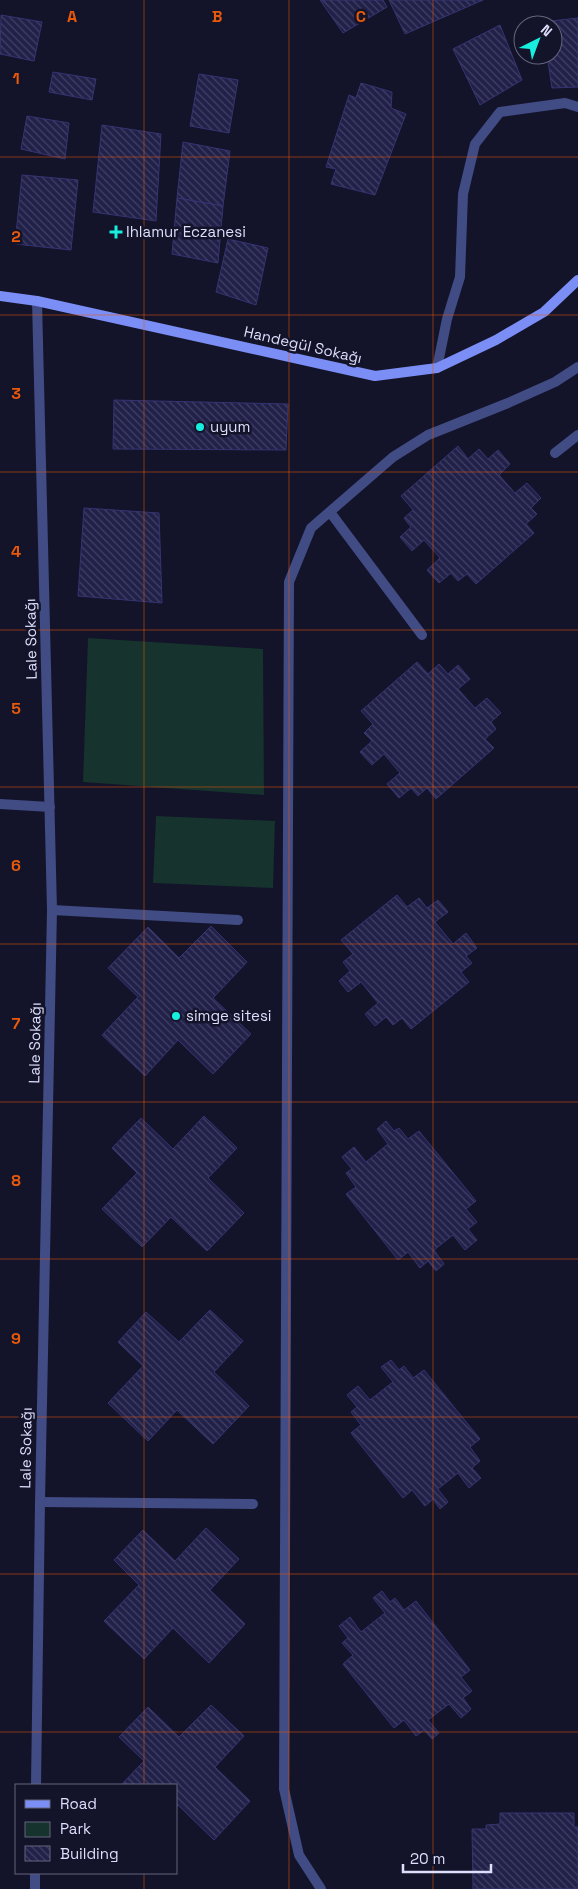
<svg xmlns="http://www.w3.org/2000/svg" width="578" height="1889" viewBox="0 0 578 1889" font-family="'Space Grotesk',sans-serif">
	<defs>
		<pattern id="building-back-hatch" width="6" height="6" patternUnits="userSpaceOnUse" patternTransform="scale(1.25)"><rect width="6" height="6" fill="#212049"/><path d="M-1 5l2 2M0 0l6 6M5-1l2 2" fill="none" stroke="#414064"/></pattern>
	</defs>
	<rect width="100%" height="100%" fill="#131329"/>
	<g fill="#16332d">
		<path d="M88,638L263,649L264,795L83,782Z"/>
		<path d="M156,816L275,821L273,888L153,883Z"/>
	</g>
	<g fill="url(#building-back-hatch)" stroke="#353473">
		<path d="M320,0H383L387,7L343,33Z"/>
		<path d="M389,0H483L405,34Z"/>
		<path d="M1,15L42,22L34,61L0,54Z"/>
		<path d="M578,18V87L552,88L547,55H553V25H542V22Z"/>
		<path d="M500,25L522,80L480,105L453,49Z"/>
		<path d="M53,72L96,79L92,100L49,92Z"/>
		<path d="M199,74L238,80L229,133L190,126Z"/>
		<path d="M361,83L392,92L391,108L406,114L375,195L331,184L336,169L326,167L349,95L356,98Z"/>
		<path d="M27,116L69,123L65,159L21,149Z"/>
		<path d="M102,125L161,134L156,221L93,212Z"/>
		<path d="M183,142L230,151L223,206L177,198Z"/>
		<path d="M22,175L78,180L71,250L15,244Z"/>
		<path d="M177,198L223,206L218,263L172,254Z"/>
		<path d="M228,239L268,248L256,305L216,292Z"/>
		<path d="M114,400L288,404L286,450L113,449Z"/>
		<path d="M458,446L468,459L479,449L488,459L498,450L510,464L499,475L515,493L527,483L541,498L531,508L537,514L526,524L534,533L476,584L467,574L458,581L451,573L439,583L427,570L440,558L424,540L412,551L400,537L411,527L404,518L413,510L401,496Z"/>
		<path d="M84,508L159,513L162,603L78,596Z"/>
		<path d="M417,662L428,674L439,664L448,674L458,665L470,679L458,689L475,708L487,698L501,713L491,722L496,729L485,739L494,748L436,799L427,788L418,796L411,788L399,798L387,784L400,773L384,754L372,765L360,752L372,741L364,733L373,724L361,711Z"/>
		<path d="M397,895L407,907L419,898L427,908L438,900L448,912L435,922L453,944L466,933L477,948L466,956L472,963L461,972L469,982L411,1029L402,1018L393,1025L386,1017L375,1026L365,1014L378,1003L361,982L348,992L339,981L350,971L343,962L353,954L341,940Z"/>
		<path d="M211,926L247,962L213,998L251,1034L213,1074L178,1040L145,1076L102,1035L138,997L108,968L148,927L179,958Z"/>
		<path d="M204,1116L237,1148L208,1178L244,1213L207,1251L171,1217L142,1247L102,1209L137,1173L112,1148L141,1118L173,1149Z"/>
		<path d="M386,1121L394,1131L399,1128L408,1139L419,1131L476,1201L466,1209L477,1222L468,1229L477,1240L465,1250L453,1235L434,1250L444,1264L436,1271L428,1261L420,1268L408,1252L398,1260L346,1194L356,1187L346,1173L352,1169L342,1157L354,1147L366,1162L388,1144L377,1129Z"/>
		<path d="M210,1310L243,1341L214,1372L249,1406L213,1444L177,1410L148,1441L108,1403L143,1366L118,1342L146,1312L179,1342Z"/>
		<path d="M391,1360L399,1370L404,1366L413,1378L424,1370L480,1439L470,1447L480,1461L472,1468L481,1478L469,1488L458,1473L438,1489L448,1502L440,1509L433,1499L425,1506L412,1490L403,1498L351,1433L361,1425L351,1412L357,1407L347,1395L358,1386L370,1400L393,1382L381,1367Z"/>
		<path d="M206,1528L239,1559L210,1590L245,1624L209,1663L173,1628L144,1659L104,1621L139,1585L114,1560L143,1530L175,1561Z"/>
		<path d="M382,1591L390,1602L395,1598L404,1610L416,1601L470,1670L461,1677L472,1691L463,1698L471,1709L461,1718L449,1704L428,1720L439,1733L432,1739L424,1730L416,1736L404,1720L394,1728L343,1664L353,1655L342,1643L348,1638L339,1626L350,1617L361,1632L385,1613L373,1598Z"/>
		<path d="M211,1705L244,1736L215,1767L250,1801L214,1840L178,1805L176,1807V1785H121L144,1761L119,1737L148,1707L179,1737Z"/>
		<path d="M500,1813H574V1827H578V1889H473L472,1829H486V1825L500,1824Z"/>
	</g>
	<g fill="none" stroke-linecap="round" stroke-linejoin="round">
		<g stroke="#414b84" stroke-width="10">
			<path d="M437,368L447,319L460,277L463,194L475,144L500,112L565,103L578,107"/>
			<path d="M555,453L578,435"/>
			<path d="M330,512L422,635"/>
			<path d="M0,804L50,807"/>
			<path d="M52,910L238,920"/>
			<path d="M40,1502L253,1504"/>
			<path d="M321,1889L299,1855L284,1789L289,582L311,528L393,457L428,435L508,403L555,382L578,367"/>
		</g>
		<g stroke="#414b84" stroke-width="10">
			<path d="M36,1785L40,1502L52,910L37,301"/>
			<path d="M35,1889V1873"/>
		</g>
		<path stroke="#7b8ef5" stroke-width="10" d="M0,296L37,301L375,376L437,368L496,340L544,312L578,280"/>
	</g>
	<path fill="none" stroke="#e8590c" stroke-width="1" stroke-opacity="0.55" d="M144,0V1785M289,0V1889M433,0V1889M0,157H578M0,315H578M0,472H578M0,630H578M0,787H578M0,944H578M0,1102H578M0,1259H578M0,1417H578M0,1574H578M0,1732H578M144,1873V1889"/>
	<g fill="#17eede" stroke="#131329" stroke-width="2">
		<path d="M113.5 224.5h5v5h5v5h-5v5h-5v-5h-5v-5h5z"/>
		<circle cx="200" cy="427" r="5"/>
		<circle cx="176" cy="1016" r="5"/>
	</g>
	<g text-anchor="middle" stroke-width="5" stroke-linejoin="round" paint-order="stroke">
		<g font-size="15" fill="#dddffd" stroke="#131329" text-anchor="start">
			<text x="126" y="237">Ihlamur Eczanesi</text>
			<text x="210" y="432">uyum</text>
			<text x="186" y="1021">simge sitesi</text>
		</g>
		<g font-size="15" fill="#dddffd" stroke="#131329">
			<text transform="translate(303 345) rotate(13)" y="5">Handegül Sokağı</text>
			<text transform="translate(31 639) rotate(-91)" y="5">Lale Sokağı</text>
			<text transform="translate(35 1043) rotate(-89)" y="5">Lale Sokağı</text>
			<text transform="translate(26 1448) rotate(-89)" y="5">Lale Sokağı</text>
		</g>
	</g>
	<g font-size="16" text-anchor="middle" font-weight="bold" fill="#e8590c" stroke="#131329" stroke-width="5" stroke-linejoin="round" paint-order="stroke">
		<text x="72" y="22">A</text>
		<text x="217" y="22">B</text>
		<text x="361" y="22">C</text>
		<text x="16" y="84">1</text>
		<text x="16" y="242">2</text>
		<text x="16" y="399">3</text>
		<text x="16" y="557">4</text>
		<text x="16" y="714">5</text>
		<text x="16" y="871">6</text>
		<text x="16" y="1029">7</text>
		<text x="16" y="1186">8</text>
		<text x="16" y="1344">9</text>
	</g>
	<rect x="15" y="1784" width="162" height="90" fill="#131329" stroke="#64657e"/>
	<rect x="25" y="1800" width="25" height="8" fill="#7b8ef5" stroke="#64657e"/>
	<text x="60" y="1809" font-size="15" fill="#dddffd">Road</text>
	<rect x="25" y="1822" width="25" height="15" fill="#16332d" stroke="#64657e"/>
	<text x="60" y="1834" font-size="15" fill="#dddffd">Park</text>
	<rect x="25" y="1846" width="25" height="15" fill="url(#building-back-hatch)" stroke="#64657e"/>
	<text x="60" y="1859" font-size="15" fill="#dddffd">Building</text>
	<g transform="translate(538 40) rotate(42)"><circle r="24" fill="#131329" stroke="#64657e"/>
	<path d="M0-4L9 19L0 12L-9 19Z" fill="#17eede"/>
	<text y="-8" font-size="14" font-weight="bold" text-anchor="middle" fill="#dddffd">N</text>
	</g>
	<path d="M403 1864v8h88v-8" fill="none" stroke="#dddffd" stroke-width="2.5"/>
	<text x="410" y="1864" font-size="15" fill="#dddffd" stroke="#131329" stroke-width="4" paint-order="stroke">20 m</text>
</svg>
